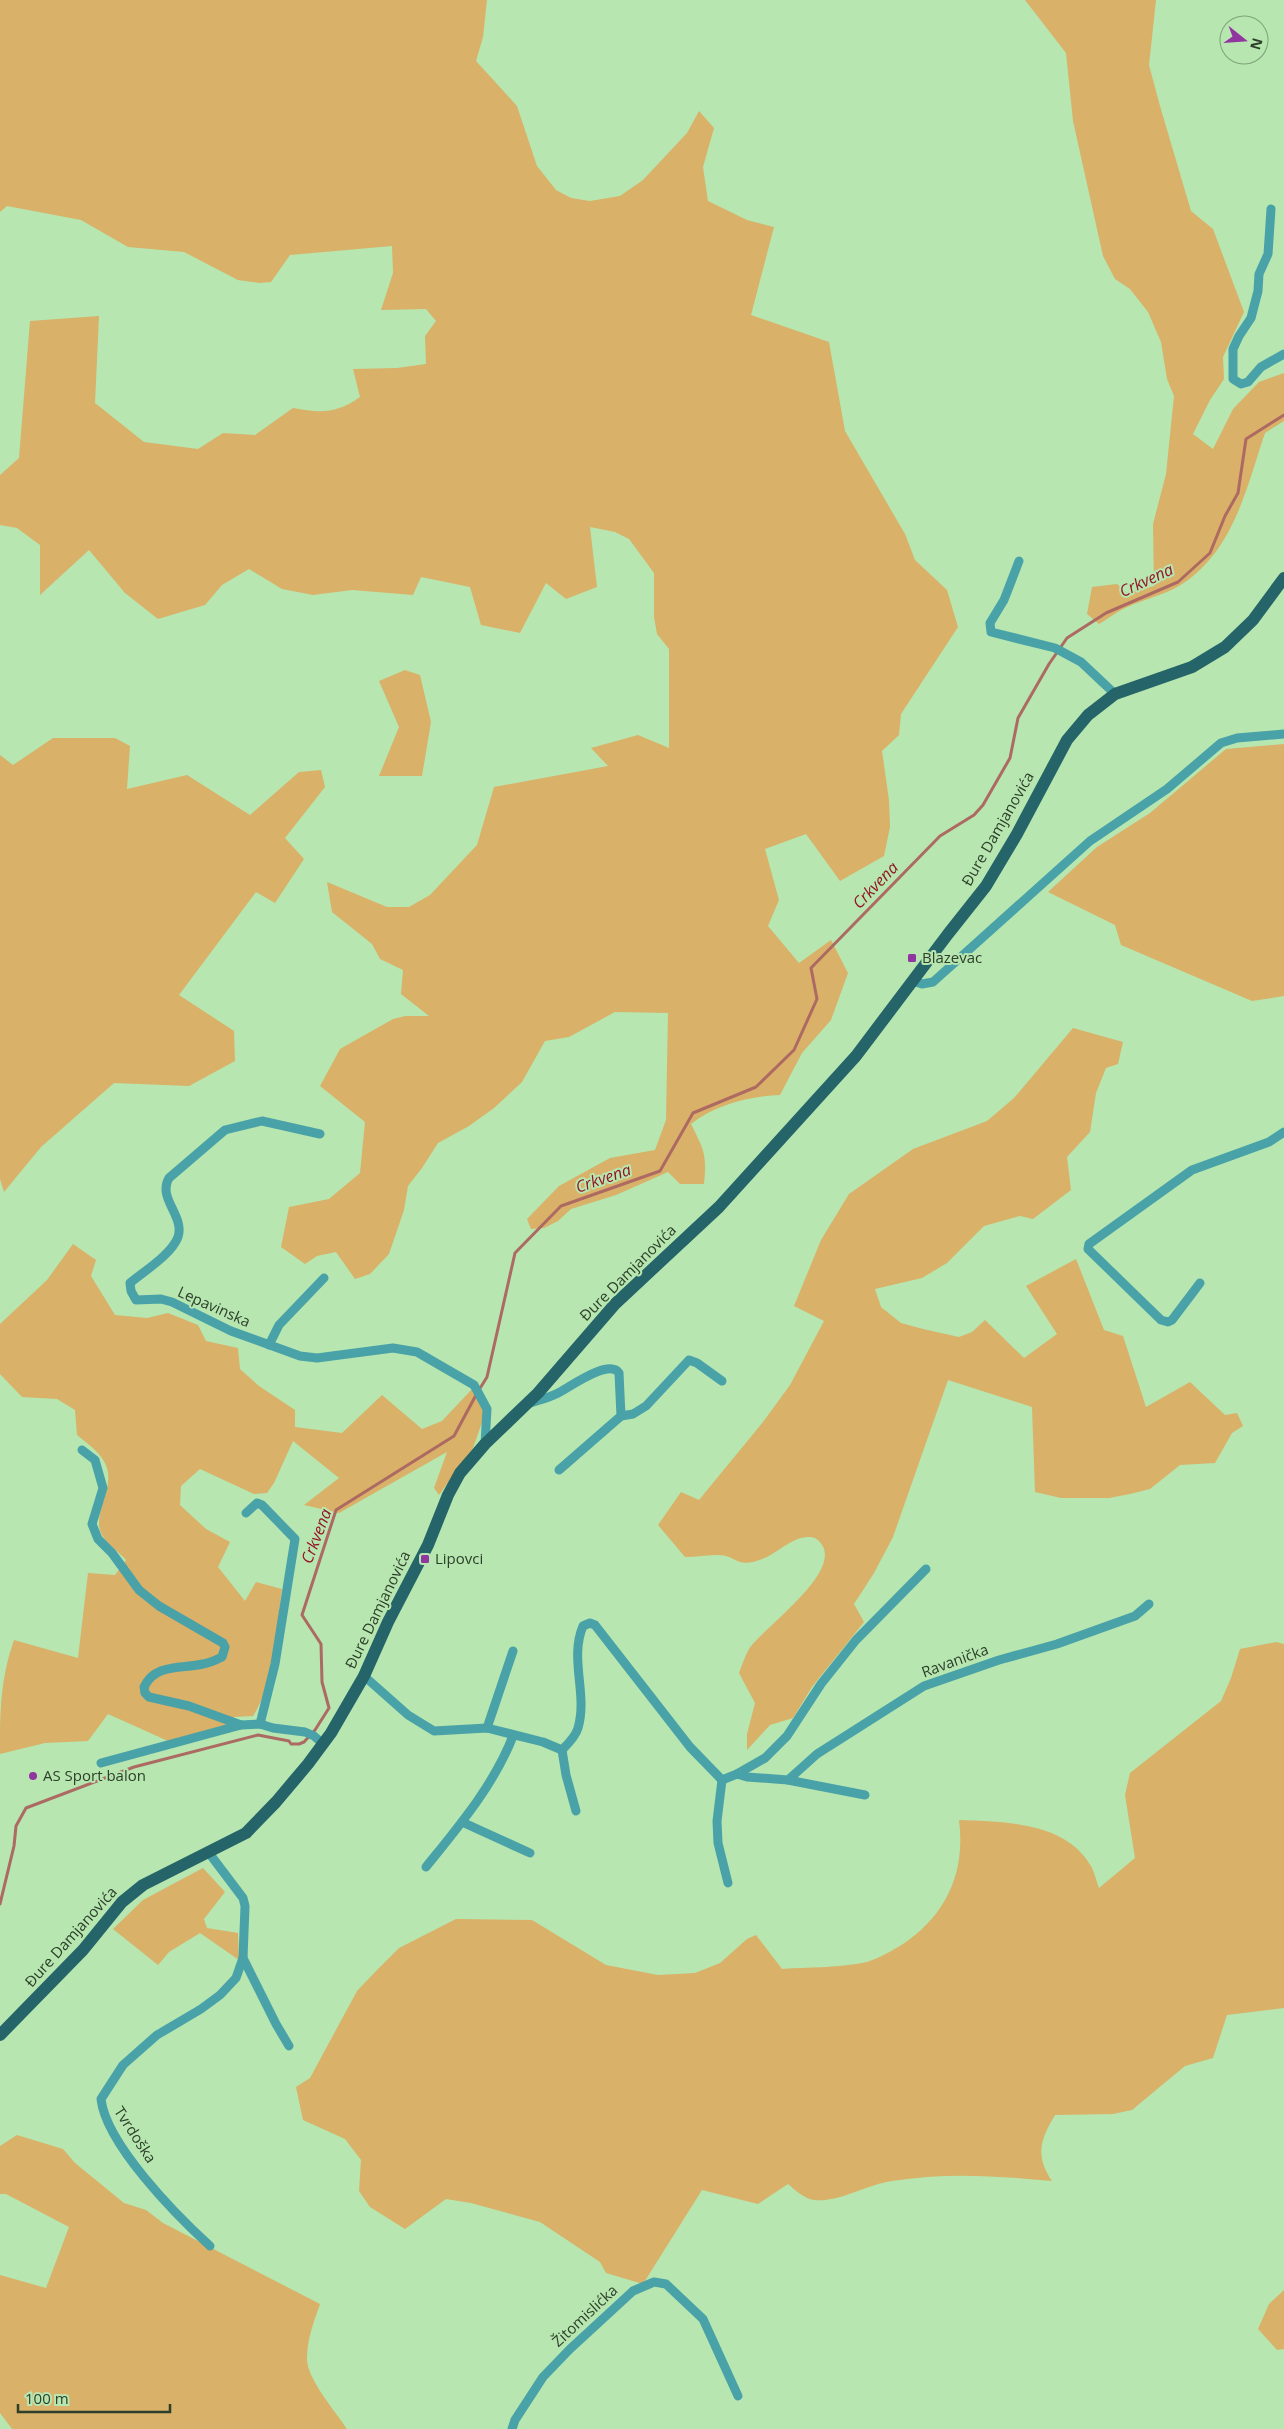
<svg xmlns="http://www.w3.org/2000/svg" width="1284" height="2429" viewBox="0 0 1284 2429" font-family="'Open Sans',sans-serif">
	<rect width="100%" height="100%" fill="#b7e6b0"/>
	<g fill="#d9b168">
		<path d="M0,0H487L483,37L476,61L517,106L537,166L556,190L571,198L590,201L620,196L643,180L687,133L699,111L714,128L703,167L708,201L747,220L774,227L751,315L829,342L845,431L905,534L915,560L947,590L958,627L901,714L899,735L882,751L889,800L890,827L884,856L840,881L806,834L765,849L779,900L768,926L799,963L831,940L848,973L831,1020L802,1053L780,1095C750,1096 714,1105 691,1124C704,1150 707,1154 704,1184H680L668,1172L616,1195L571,1209L558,1221L544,1228L531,1229L527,1219L559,1186L610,1158L655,1150L666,1120L668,1013L615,1012L569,1037L545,1041L522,1082L494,1108L469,1126L438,1143L422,1168L408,1186L404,1210L389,1254L370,1274L355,1279L336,1252L317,1256L305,1264L281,1247L289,1207L329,1199L360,1173L365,1122L320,1086L340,1049L393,1019L405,1016H429L401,994L403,970L380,959L372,944L332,912L327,882L387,907H409L430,895L477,845L494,787L608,766L591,748L638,735L669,748V649L657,634L654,617V573L629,539L615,532L590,527L597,587L566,599L546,583L520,633L481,625L470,587L421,577L413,595L352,590L313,595L282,589L249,569L222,585L205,605L158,619L125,593L89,550L40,595V545L17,528L0,525V475L19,458L30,321L99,316L95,403L144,442L198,449L223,433L255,435L293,408C320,413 336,414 360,397L353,369L397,368L426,364L425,336L436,321L426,309L381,310L393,273L392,246L290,255L271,282L260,283L238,280L184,252L128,247L81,220L7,206L0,212Z"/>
		<path d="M1025,0H1156L1149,65L1160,106L1191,211L1213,229L1244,312L1223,357L1224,379L1210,400L1193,434L1213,449L1233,409L1259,382L1284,373V421L1265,433C1247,486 1235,545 1188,580C1170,594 1146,598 1125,608C1116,612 1108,619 1099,624L1087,614L1092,587L1117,584L1127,593L1154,586L1153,524L1166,474L1174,396L1167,379L1161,342L1148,312L1130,289L1115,279L1103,256L1073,121L1066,53Z"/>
		<path d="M405,670L420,675L431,722L422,776H379L399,727L379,681Z"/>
		<path d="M53,738H115L130,746L127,789L187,775L250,815L299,772L321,770L325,787L285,838L304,859L275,903L256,892L179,995L234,1031L235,1061L189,1086L114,1083L41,1147L4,1192L0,1179V755L13,765Z"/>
		<path d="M1284,744V996L1252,1001L1121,945L1115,925L1048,892L1097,847L1150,813L1226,749Z"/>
		<path d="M1073,1028L1123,1042L1118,1064L1106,1068L1096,1093L1090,1132L1067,1157L1071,1190L1033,1219L1020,1216L984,1226L947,1263L922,1278L875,1289L881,1307L901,1323L923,1329L959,1337L972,1332L985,1320L1024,1358L1057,1334L1026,1286L1076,1259L1104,1330L1123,1336L1146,1407L1190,1382L1225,1415L1237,1413L1243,1426L1232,1433L1215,1463L1180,1465L1150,1489L1130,1494L1109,1498H1061L1035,1492L1032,1407L948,1380L893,1537L874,1573L854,1604L864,1622L812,1687L793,1718L770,1725L747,1750V1734L755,1703L739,1673C742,1665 745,1656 749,1649C763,1628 841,1573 822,1545C819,1540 815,1537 810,1537C792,1536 777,1554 762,1559C736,1569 738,1556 719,1555C708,1555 696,1557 685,1557L658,1525L681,1492L699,1500L763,1422L790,1385L824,1321L794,1306L821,1240L849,1194L913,1149L987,1121L1014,1098Z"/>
		<path d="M73,1244L96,1260L91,1276L115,1315L147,1318L168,1313L198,1325L206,1341L238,1348L240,1369L259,1386L295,1410V1427L342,1433L382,1395L422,1429L442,1421L473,1388L485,1414L473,1448L439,1495L434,1488L447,1452L339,1513L304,1505L339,1478L293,1441L274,1483L267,1493L254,1494L200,1469L181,1486L180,1505L206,1529L230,1542L218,1567L245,1601L256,1582L282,1589C276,1629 275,1683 253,1716L234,1717L228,1727L168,1741L108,1714L88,1741L45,1743L0,1754C0,1713 0,1680 14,1640L78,1658L88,1573L115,1575L126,1560C119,1552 107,1544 102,1535C91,1515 114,1492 107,1468C103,1454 88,1444 77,1435L75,1410L57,1399L22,1397L0,1374V1324L47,1280Z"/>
		<path d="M1276,1642L1284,1644V2008L1227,2015L1213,2058L1185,2066L1132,2110L1113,2114L1055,2115C1040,2140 1035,2156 1052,2181C998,2176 946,2172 892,2181C868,2184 838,2203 814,2200C805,2199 795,2190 788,2184L758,2204L702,2190L643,2284L606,2273L600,2262L540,2222L471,2203L446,2199L405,2229L370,2207L359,2191L361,2160L345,2139L303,2120L296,2087L310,2078L357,1991L378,1969L399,1948L456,1919L532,1920L606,1965L658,1975L695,1973L720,1963L747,1939L756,1935L782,1969C808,1967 836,1968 862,1963C875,1961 889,1952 900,1946C945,1917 966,1874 959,1820C1004,1822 1065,1821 1091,1866C1095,1873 1096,1881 1099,1888L1135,1858L1125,1795L1130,1773L1221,1701L1231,1678L1240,1649Z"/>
		<path d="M203,1868L225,1892L204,1919L207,1928L238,1933L239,1960L200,1933L169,1952L158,1965L113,1929L143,1900Z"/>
		<path d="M17,2135L63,2149L75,2163L124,2203L146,2210L163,2223L320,2304C314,2321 307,2339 307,2358C306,2378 336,2412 347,2429H12L0,2413V2275L46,2288L69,2227L6,2194H0V2146Z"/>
		<path d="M1284,2290V2349L1277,2350L1258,2329L1269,2304Z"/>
	</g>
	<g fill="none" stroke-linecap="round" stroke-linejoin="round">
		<g stroke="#ad6a63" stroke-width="3">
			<path d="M479,1390L487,1377L515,1253L561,1206L660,1171L693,1113L756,1087L794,1050L817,999L811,968L940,836L974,815L983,805L1010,758L1018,718L1049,664L1067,638L1106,613L1178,582L1210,553L1225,516L1238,493L1246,439L1284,415"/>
			<path d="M0,1904L14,1846L16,1826L26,1808L134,1767L258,1735L289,1741L291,1744H299L304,1742L315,1730L329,1708L322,1682L321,1644L302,1615L336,1510L454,1436L476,1395"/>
		</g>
		<g stroke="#49a2a8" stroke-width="9">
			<path d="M1271,209L1268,254L1259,274L1258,291L1251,318L1239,336L1233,349V379L1241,384L1248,382L1261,367L1284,354"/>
			<path d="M1019,561L1004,600L990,623L991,632L1055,648L1081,662L1115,694"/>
			<path d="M913,981L922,984L933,982L1090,841L1167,789L1221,743L1237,738L1284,734"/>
			<path d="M320,1134L262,1121L225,1130L169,1178C157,1198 185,1216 178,1237C172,1254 143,1272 130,1283L131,1291L136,1300L161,1299L172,1302L231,1331L300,1356L317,1358L393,1348L417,1352L474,1385L487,1409L485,1444"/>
			<path d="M1200,1283L1172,1320L1168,1322L1161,1320L1088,1249L1089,1244L1192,1170L1269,1142L1284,1132"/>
			<path d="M269,1345L279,1325L324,1278"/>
			<path d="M530,1403C539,1400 548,1398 556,1394C569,1388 609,1358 619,1373L621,1416L559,1470"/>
			<path d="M621,1416L633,1414L646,1406L689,1360L697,1363L722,1381"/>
			<path d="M82,1450L95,1460L103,1488L92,1524L98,1539L112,1553L139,1590L159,1606L223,1643L225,1647L222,1657C216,1660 210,1663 203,1664C182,1669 155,1663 144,1687L145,1693L149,1697L189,1706L241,1725"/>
			<path d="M246,1513L257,1503L262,1505L295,1539L275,1664L260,1724"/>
			<path d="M364,1676L408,1715L434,1731L487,1728L543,1742L562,1750C568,1744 576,1736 578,1728C588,1694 569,1659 583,1626L590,1623L595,1625L690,1747L722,1780L737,1774L747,1777L788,1780L817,1754L924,1686L999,1660L1057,1644L1135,1616L1149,1604"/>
			<path d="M487,1728L513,1651"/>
			<path d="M562,1750L566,1775L576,1811"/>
			<path d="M101,1763L241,1725L260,1724L273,1728L305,1732L314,1736L323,1744"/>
			<path d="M737,1774L765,1758L787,1736L821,1684L856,1640L926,1569"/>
			<path d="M722,1780L717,1821L718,1843L728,1883"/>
			<path d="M788,1780L865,1795"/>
			<path d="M462,1822L530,1853"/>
			<path d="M209,1853L243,1898L245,1906L243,1958L236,1978L220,1995L201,2009L157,2035L123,2065L101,2099C106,2144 176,2215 210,2246"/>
			<path d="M426,1867C459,1826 494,1785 513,1736"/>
			<path d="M243,1958L276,2024L289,2046"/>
			<path d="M512,2429L515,2420L543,2377L570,2349L633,2291L654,2282L666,2284L703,2319L738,2396"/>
		</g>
		<path stroke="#256469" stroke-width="12" d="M0,2035L83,1950L122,1902L143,1885L246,1833L276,1802L308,1764L331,1733L364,1676L388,1622L428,1545L448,1495L460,1473L485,1444L538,1393L615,1304L719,1207L856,1056L948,934L986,886L1017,834L1067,740L1088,715L1115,694L1192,667L1225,647L1253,620L1284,578"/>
	</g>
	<g fill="#9135a0" stroke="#b7e6b0" stroke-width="2">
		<rect x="907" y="953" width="10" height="10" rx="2.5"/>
		<rect x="420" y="1554" width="10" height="10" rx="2.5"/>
		<circle cx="33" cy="1776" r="5"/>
	</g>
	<g text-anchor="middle" stroke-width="4" stroke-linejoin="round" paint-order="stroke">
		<g font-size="15" fill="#2c3f2a" stroke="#b7e6b0">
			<text transform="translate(998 829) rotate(-60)" y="5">Đure Damjanovića</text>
			<text transform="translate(628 1273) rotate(-45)" y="5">Đure Damjanovića</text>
			<text transform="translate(214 1307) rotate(24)" y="5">Lepavinska</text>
			<text transform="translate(378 1610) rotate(-64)" y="5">Đure Damjanovića</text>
			<text transform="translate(955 1661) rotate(-20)" y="5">Ravanička</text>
			<text transform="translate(71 1937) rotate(-48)" y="5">Đure Damjanovića</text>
			<text transform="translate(135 2135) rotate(57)" y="5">Tvrdoška</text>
			<text transform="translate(585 2316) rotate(-43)" y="5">Žitomislićka</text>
		</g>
		<g font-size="15" fill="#2c3f2a" stroke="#b7e6b0" text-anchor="start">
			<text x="922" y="963">Blazevac</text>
			<text x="435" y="1564">Lipovci</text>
			<text x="43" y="1781">AS Sport balon</text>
		</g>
		<g font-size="16" font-style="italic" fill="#941626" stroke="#b7e6b0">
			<text transform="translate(1146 580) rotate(-25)" y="6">Crkvena</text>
			<text transform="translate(875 885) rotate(-46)" y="6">Crkvena</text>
			<text transform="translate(603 1178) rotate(-19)" y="6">Crkvena</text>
			<text transform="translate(316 1536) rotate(-69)" y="6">Crkvena</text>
		</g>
	</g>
	<g transform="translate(1244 40) rotate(107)"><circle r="24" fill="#b7e6b0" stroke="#7fa37a"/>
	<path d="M0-4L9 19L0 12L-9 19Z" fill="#9135a0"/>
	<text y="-8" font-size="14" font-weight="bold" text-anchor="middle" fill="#2c3f2a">N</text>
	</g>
	<path d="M18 2404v8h152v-8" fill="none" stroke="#2c3f2a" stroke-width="2.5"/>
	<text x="25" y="2404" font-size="15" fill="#2c3f2a" stroke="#b7e6b0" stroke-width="4" paint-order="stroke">100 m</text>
</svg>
